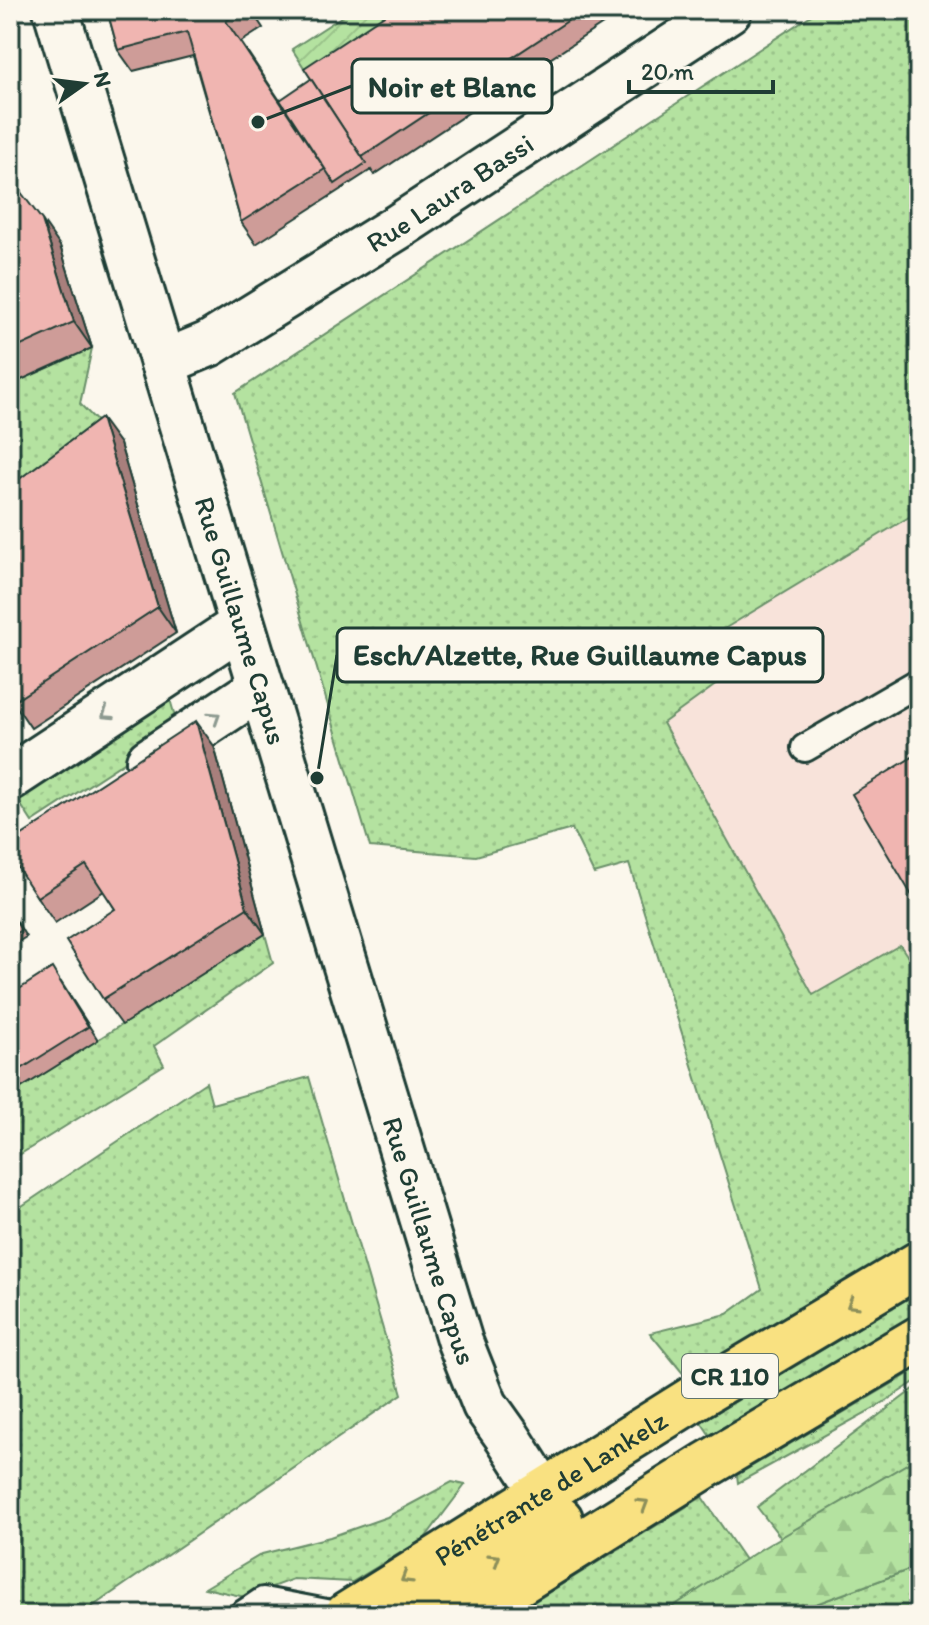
<svg xmlns="http://www.w3.org/2000/svg" width="929" height="1625" viewBox="0 0 929 1625" font-family="Itim,sans-serif">
	<defs>
		<pattern id="grass-dots" width="8" height="8" patternUnits="userSpaceOnUse" patternTransform="scale(2)"><rect width="8" height="8" fill="#b4e2a0"/><path d="M2 2h.1M6 6h.1" fill="none" stroke="#9ac38a" stroke-width="1.8" stroke-linecap="round"/></pattern>
		<pattern id="forest-firs" width="22" height="20" patternUnits="userSpaceOnUse" patternTransform="scale(2)"><rect width="22" height="20" fill="#b4e2a0"/><path d="M5 1l3.5 6h-7zM16 11l3.5 6h-7z" fill="#9ac38a"/></pattern>
		<pattern id="garden-furrows" width="10" height="10" patternUnits="userSpaceOnUse" patternTransform="scale(2)"><rect width="10" height="10" fill="#b4e2a0"/><path d="M-1 1l2-2M0 10L10 0M9 11l2-2" fill="none" stroke="#9ac38a"/></pattern>
	</defs>
	<rect width="100%" height="100%" fill="#fbf7ec"/>
	<filter id="ink" filterUnits="userSpaceOnUse"><feTurbulence type="fractalNoise" baseFrequency=".0125" numOctaves="2"/><feDisplacementMap in="SourceGraphic" scale="16" xChannelSelector="R" yChannelSelector="G"/><feConvolveMatrix kernelMatrix="1 2 1 2 8 2 1 2 1" color-interpolation-filters="sRGB"/></filter>
	<g filter="url(#ink)">
		<path fill="#f8e3da" d="M919,511V951L908,958L900,945L813,995L663,723L742,665L723,630Z"/>
		<g fill="url(#grass-dots)" stroke="#6a906a" stroke-width="2">
			<path d="M819,10H919V511L724,629L743,665L663,723L813,995L900,945L908,957L919,951V1238L685,1376L650,1333L727,1314L762,1289L629,864L594,874L572,829L476,856L370,847L235,393Z"/>
			<path d="M92,348L80,404L119,444L10,525V385Z"/>
			<path d="M167,689L178,727L32,822L12,791Z"/>
			<path d="M265,934L273,963L154,1046L164,1065L11,1160L12,1179L10,1181V1095Z"/>
			<path d="M309,1077L402,1394L80,1615H10V1214L206,1082L212,1104Z"/>
			<path d="M919,1292V1314L711,1437L701,1422Z"/>
			<path d="M919,1368V1379L878,1406L738,1483L737,1475Z"/>
			<path d="M919,1385V1457L781,1538L757,1507Z"/>
			<path d="M452,1482L465,1485L425,1538L352,1582L293,1579L245,1597L205,1588L262,1554L330,1537L387,1517Z"/>
			<path d="M702,1497L745,1560L660,1615H513Z"/>
			<path d="M919,1566V1615H786Z"/>
		</g>
		<path fill="url(#forest-firs)" stroke="#6a906a" stroke-width="2" d="M919,1457V1566L786,1615H660L761,1549Z"/>
		<path fill="url(#garden-furrows)" stroke="#6a906a" stroke-width="2" d="M352,10H432L316,86L292,49Z"/>
		<g fill="none" stroke-linecap="round" stroke-linejoin="round">
			<defs>
				<g id="lane">
					<path d="M805,748L919,682"/>
					<path d="M242,1615L263,1601L337,1615"/>
				</g>
				<g id="street">
					<path id="s1" d="M56,10L460,1342L485,1405L507,1436L543,1492"/>
					<path id="s2" d="M163,363L209,344L401,225L729,10"/>
					<path d="M149,761L261,687"/>
					<path d="M10,778L242,625"/>
				</g>
				<g id="primary">
					<path id="s3" d="M347,1615L699,1395L919,1264"/>
					<path d="M405,1615L560,1519"/>
					<path d="M467,1615L708,1464L919,1339"/>
				</g>
			</defs>
			<use href="#lane" stroke="#1f3d34" stroke-width="32"/>
			<use href="#street" stroke="#1f3d34" stroke-width="50"/>
			<use href="#primary" stroke="#1f3d34" stroke-width="50"/>
			<use href="#lane" stroke="#fbf7ec" stroke-width="26"/>
			<use href="#street" stroke="#fbf7ec" stroke-width="44"/>
			<use href="#primary" stroke="#f9e181" stroke-width="44"/>
		</g>
		<g fill="#ce9c98" stroke="#1f3d34" stroke-width="2">
			<path d="M107,10H251L263,28L241,42L291,117L311,79L392,10H624L374,175L371,170L256,244L241,222L193,56L133,71L118,50Z"/>
			<path d="M10,195L60,246L92,348L10,385Z"/>
			<path d="M120,444L176,633L31,728L10,697Z"/>
			<path d="M214,746L265,934L122,1025L103,999L115,909L104,891L55,923L37,897Z"/>
			<path d="M10,910L26,937L10,947Z"/>
			<path d="M61,982L98,1040L10,1095V995Z"/>
		</g>
		<g fill="#a87f7c" stroke="#1f3d34" stroke-width="2">
			<path d="M42,220L60,246L92,348L74,322Z"/>
			<path d="M101,418L120,444L176,633L158,607Z"/>
			<path d="M196,721L214,746L265,934L247,908Z"/>
		</g>
		<g fill="#f0b5b1" stroke="#1f3d34" stroke-width="2">
			<path d="M107,10H243L226,21L325,169L241,222L187,32L118,50Z"/>
			<path d="M392,10H584L362,157L304,68Z"/>
			<path d="M311,79L366,163L335,184L280,100Z"/>
			<path d="M20,191L42,220L74,322L10,351V195Z"/>
			<path d="M101,418L158,607L13,702L10,697V486Z"/>
			<path d="M196,721L247,908L103,999L66,941L115,909L86,865L37,897L10,856V843Z"/>
			<path d="M919,753V905L918,906L852,794Z"/>
			<path d="M10,912L21,930L10,937Z"/>
			<path d="M52,968L88,1027L10,1076V995Z"/>
		</g>
		<defs><path id="oneway-chevron" d="M-2-3.5L2.5 0L-2 3.5" fill="none" stroke-width="1.6" stroke-linecap="round" stroke-linejoin="round" transform="scale(2)"/></defs>
		<g stroke="#8d9a90">
			<use href="#oneway-chevron" transform="translate(107 714) rotate(147)"/>
			<use href="#oneway-chevron" transform="translate(215 717) rotate(-33)"/>
		</g>
		<g stroke="#8c8f5a">
			<use href="#oneway-chevron" transform="translate(852 1304) rotate(149)"/>
			<use href="#oneway-chevron" transform="translate(643 1504) rotate(-32)"/>
			<use href="#oneway-chevron" transform="translate(495 1559) rotate(-32)"/>
			<use href="#oneway-chevron" transform="translate(406 1578) rotate(148)"/>
		</g>
	</g>
	<g text-anchor="middle" stroke-width="7" stroke-linejoin="round" paint-order="stroke">
		<rect fill="#fbf7ec" stroke="#61756b" stroke-width="2" x="682" y="1354" width="96" height="44" rx="6"/>
		<g font-size="26" font-weight="bold" fill="#1f3d34">
			<text x="730" y="1385">CR 110</text>
		</g>
		<g font-size="28" fill="#1f3d34" stroke="#fbf7ec">
			<text dy="10" stroke="none"><textPath href="#s2" startOffset="334">Rue Laura Bassi</textPath></text>
			<text dy="10" stroke="none"><textPath href="#s1" startOffset="638">Rue Guillaume Capus</textPath></text>
			<text dy="10" stroke="none"><textPath href="#s1" startOffset="1286">Rue Guillaume Capus</textPath></text>
			<text dy="10" stroke="none"><textPath href="#s3" startOffset="240">Pénétrante de Lankelz</textPath></text>
		</g>
	</g>
	<path fill="none" stroke="#1f3d34" stroke-width="3" d="M258 122L352 86M317 778L337 655"/>
	<g fill="#1f3d34" stroke="#fbf7ec" stroke-width="3">
		<circle cx="258" cy="122" r="8"/>
		<circle cx="317" cy="778" r="8"/>
	</g>
	<g fill="#fbf7ec" stroke="#1f3d34" stroke-width="3">
		<rect x="352" y="59" width="200" height="54" rx="8"/>
		<rect x="337" y="628" width="486" height="54" rx="8"/>
	</g>
	<g font-size="30" text-anchor="middle" font-weight="bold" fill="#1f3d34">
		<text x="452" y="97">Noir et Blanc</text>
		<text x="580" y="665">Esch/Alzette, Rue Guillaume Capus</text>
	</g>
	<rect width="929" height="1625" fill="none" stroke="#fbf7ec" stroke-width="40"/>
	<rect x="20" y="20" width="889" height="1585" fill="none" stroke="#1f3d34" stroke-width="3" filter="url(#ink)"/>
	<g transform="translate(84 84) rotate(76)" stroke="#fbf7ec" stroke-width="6" paint-order="stroke">
	<path d="M0-6L14 30L0 20L-14 30Z" fill="#1f3d34"/>
	<text y="-12" font-size="22" font-weight="bold" text-anchor="middle" fill="#1f3d34">N</text>
	</g>
	<path d="M629 80v12h144v-12" fill="none" stroke="#1f3d34" stroke-width="4"/>
	<text x="641" y="80" font-size="24" fill="#1f3d34" stroke="#fbf7ec" stroke-width="6" paint-order="stroke">20 m</text>
</svg>
